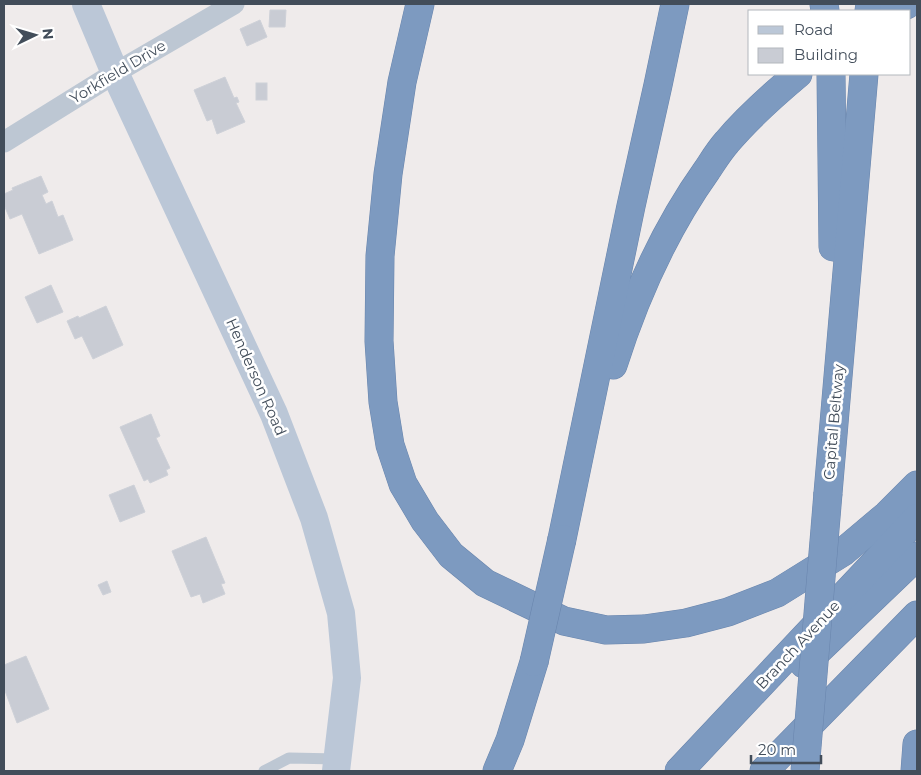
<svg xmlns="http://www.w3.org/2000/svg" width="921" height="775" viewBox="0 0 921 775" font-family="Montserrat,sans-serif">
	<rect width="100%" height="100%" fill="#efebeb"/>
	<g fill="#c9ccd4" stroke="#ced1d8">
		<path d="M270,10H286L285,27H269Z"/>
		<path d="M260,20L267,37L247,46L240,29Z"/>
		<path d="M225,77L234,98L237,97L239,102L236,103L245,122L217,134L212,119L207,121L194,90Z"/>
		<rect x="256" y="83" width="11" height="17"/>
		<path d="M41,176L48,192L42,195L46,204L52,201L58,217L63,215L73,240L39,254L22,214L10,219L4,205V194L13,190L12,188Z"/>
		<path d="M51,285L63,312L37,323L25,297Z"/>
		<path d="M106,306L123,345L93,359L82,336L75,339L67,321L78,316L79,318Z"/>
		<path d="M151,414L160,436L156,438L170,468L166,470L168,475L150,483L148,479L144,481L120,427Z"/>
		<path d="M134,485L145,512L120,522L109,495Z"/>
		<path d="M206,537L225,583L221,584L225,594L203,603L200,594L191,597L172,551Z"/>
		<path d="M107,581L111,592L103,595L98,585Z"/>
		<path d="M26,656L49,709L17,723L4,688V665Z"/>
	</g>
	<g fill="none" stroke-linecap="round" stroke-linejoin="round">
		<defs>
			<g id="highway">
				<path d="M420,4L402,82L388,174L380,256L379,341L383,402L390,445L403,484L425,521L451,555L485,583L564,621L606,630L644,629L686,623L728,612L777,593L843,552L887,515L917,485"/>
				<path d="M824,4L825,11"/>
				<path d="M869,11L870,4"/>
				<path d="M894,11L908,4"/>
				<path d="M831,74L833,247"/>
				<path d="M613,365C635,296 665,229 707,170C713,161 719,151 727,142C748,117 773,95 798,74"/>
				<path d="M828,493L864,74"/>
				<path d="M562,539L631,206L658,85L675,4"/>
				<path d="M804,664L917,556"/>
				<path d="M497,771L510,740L534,662"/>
				<path d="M679,771L917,518"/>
				<path d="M764,771L917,615"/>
				<path d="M915,771L917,744"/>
			</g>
		</defs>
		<use href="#highway" stroke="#6985ac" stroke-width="29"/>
		<path stroke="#bdc7d3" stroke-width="11" d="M264,771L289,758L338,759"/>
		<path stroke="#bdc7d3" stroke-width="21" d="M4,142L115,73L234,4"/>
		<path stroke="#bbc7d7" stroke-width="28" d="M86,4L115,73L274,414L314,518L341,613L347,678L336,771"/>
		<use href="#highway" stroke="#7d9ac0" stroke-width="28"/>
		<defs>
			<g id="highway-bridge">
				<path d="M534,662L562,539"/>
				<path d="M805,771L828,493"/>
			</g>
		</defs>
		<use href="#highway-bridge" stroke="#6985ac" stroke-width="29" stroke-linecap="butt"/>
		<use href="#highway-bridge" stroke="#7d9ac0" stroke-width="28"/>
	</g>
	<g text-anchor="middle" stroke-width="5" stroke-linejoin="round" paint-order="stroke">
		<g font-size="15" fill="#424d5a" stroke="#fff">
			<text transform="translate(118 72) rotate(-31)" y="5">Yorkfield Drive</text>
			<text transform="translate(256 377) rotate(66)" y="5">Henderson Road</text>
			<text transform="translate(834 422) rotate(-85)" y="5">Capital Beltway</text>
			<text transform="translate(798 645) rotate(-47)" y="5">Branch Avenue</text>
		</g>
	</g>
	<rect width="921" height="775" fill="none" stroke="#424d5a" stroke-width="10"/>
	<rect x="748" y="10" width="162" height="65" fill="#ffffff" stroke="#b3b8bd"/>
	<rect x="758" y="26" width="25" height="8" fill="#bbc7d7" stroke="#b3b8bd"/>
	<text x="794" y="35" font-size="15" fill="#424d5a">Road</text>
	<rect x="758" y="48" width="25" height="15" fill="#c9ccd4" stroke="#b3b8bd"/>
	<text x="794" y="60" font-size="15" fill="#424d5a">Building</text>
	<g transform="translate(35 35) rotate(85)" stroke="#ffffff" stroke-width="4" paint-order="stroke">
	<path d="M0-4L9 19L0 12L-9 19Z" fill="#424d5a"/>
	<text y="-8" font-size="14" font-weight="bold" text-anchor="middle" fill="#424d5a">N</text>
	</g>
	<path d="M751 755v8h70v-8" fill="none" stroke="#424d5a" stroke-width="2.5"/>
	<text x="758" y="755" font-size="15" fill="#424d5a" stroke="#ffffff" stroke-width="4" paint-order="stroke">20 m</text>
</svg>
